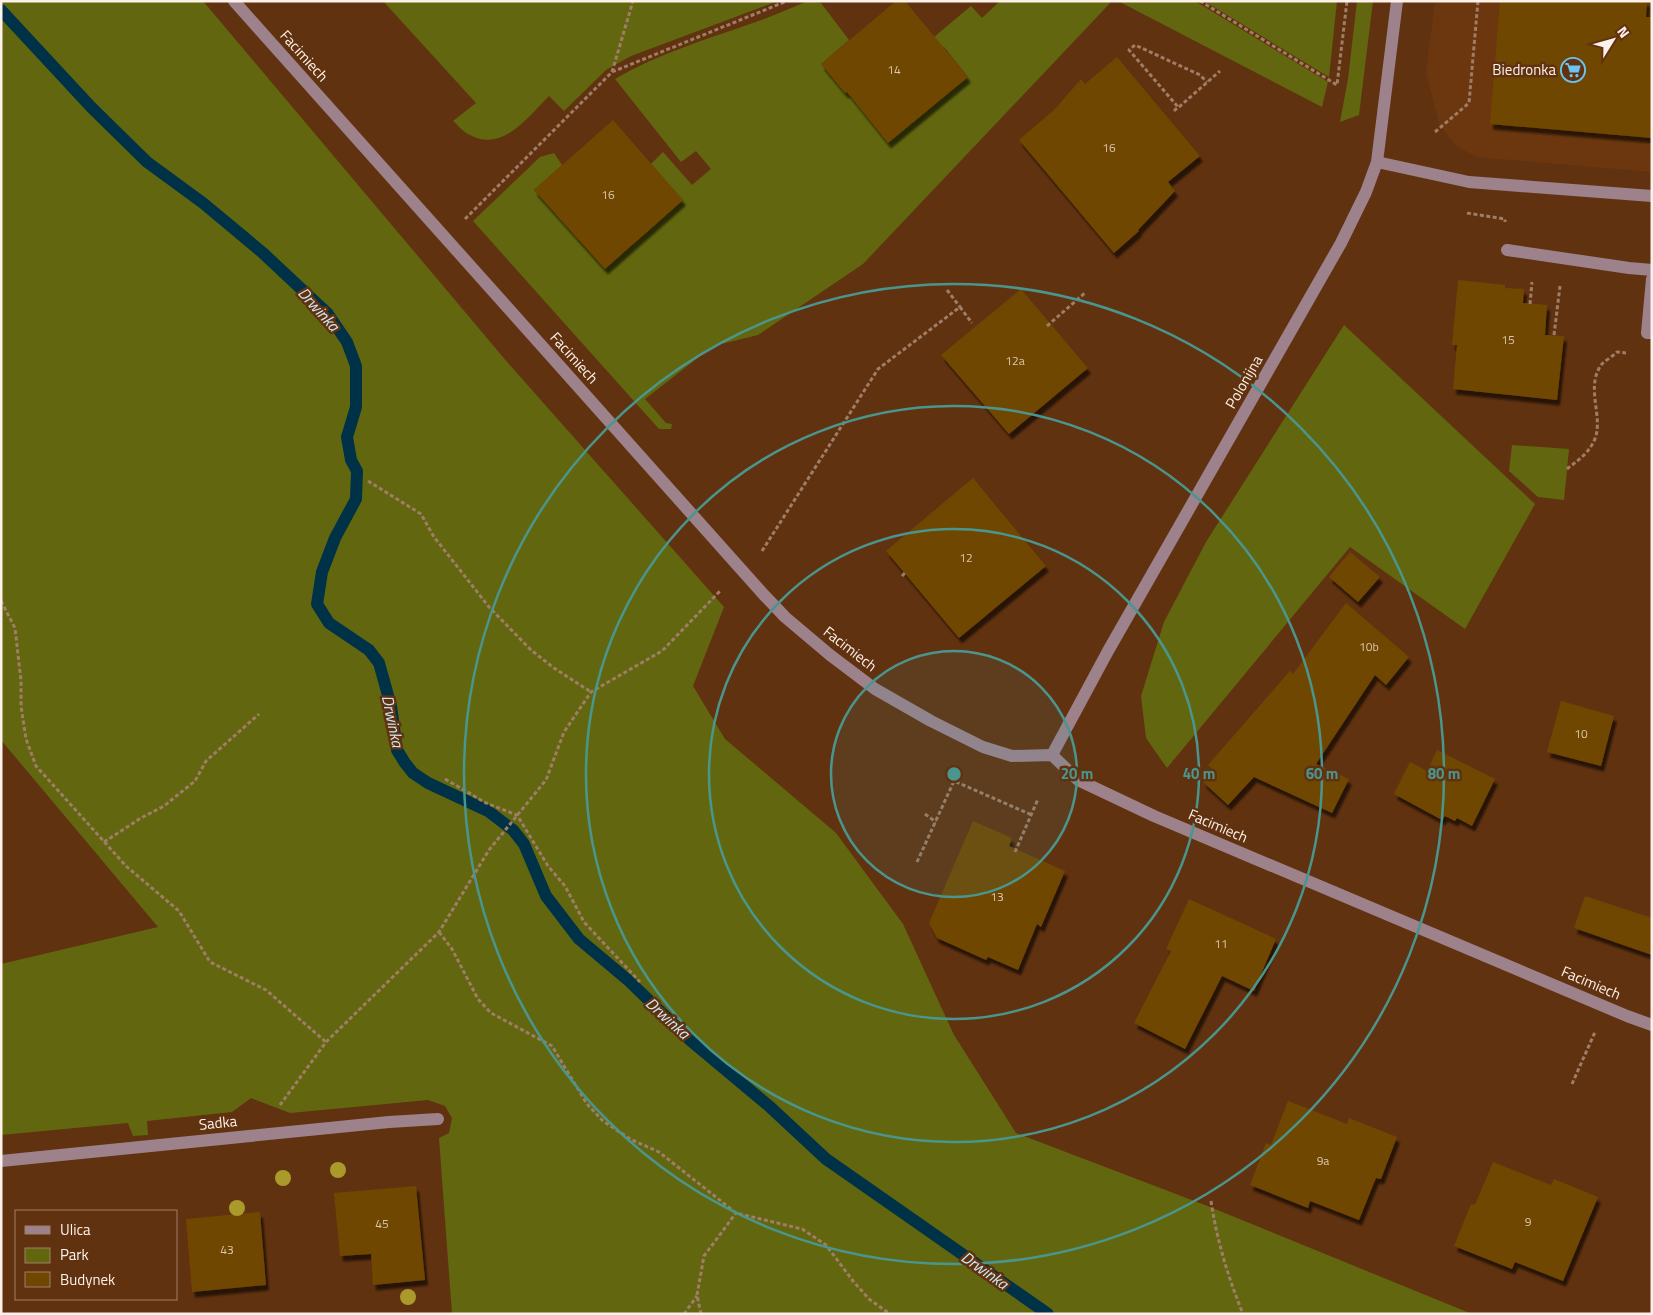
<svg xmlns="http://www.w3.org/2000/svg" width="1653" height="1315" viewBox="0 0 1653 1315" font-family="'Titillium Web',sans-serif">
	<defs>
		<filter id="shadow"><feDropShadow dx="3" dy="5.5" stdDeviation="1" flood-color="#0009"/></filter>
	</defs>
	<rect width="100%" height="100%" fill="#613210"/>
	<path fill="#6c370e" d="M1435,1H1652V172L1476,157L1454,144L1439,123L1426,73Z"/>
	<g fill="#62670f">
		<path d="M1,1H203L508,363L724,607L693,686L725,739L836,833L903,924L954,1035L1016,1133L1210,1207L1472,1314H452L439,1138L449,1133L452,1118L445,1106L428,1100L290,1113L251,1098L232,1112L147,1121L148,1135L133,1136L128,1123L1,1135V964L158,927L1,740Z"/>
		<path d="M383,1H778L631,56L606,70L564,111L549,96C528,117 502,154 468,134C462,131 458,125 453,121L476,103Z"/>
		<path d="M808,1L821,3L849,40L821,64L845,93L850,89L865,114L888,143L968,77L944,47L940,50L934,37L971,6L982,18L1000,1H1112L863,264L758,335L713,346L645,399L666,423L672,424L671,429H659L473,221L540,157L554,153L562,165L534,190L559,218L562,216L582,237L579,241L605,269L633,245L649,166L663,152L692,185L711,169L696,151L681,162L615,79C658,54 704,40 750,24C770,17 789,9 808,1Z"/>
		<path d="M1118,1H1195L1328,82L1322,107Z"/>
		<path d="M1204,1H1337L1329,77Z"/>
		<path d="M1357,1H1373L1359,115L1340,122L1348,79Z"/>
		<path d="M1344,325L1535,504L1465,629L1350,547L1167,768L1146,738L1141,696L1164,622L1206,542Z"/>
		<path d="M1512,445L1569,449L1564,500L1538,497L1509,471Z"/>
	</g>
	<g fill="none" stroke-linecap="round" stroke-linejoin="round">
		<path stroke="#003247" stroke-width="12" d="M1,10L91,107L147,162L203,203L263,253L328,314L347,342L356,366V407L347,437L351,460L357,471L356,499L335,538L322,572L317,604L329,623L369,650L379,663L391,706L397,750L405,763L413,773L428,783L488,811L513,830L524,844L546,896L579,939L629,981L691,1041L769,1106L826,1159L1048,1314"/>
	</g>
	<g fill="#6f4700" filter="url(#shadow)">
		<path d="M896,1H905L968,77L888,143L847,92L845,93L821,64Z"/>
		<path d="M1500,1H1647L1646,17H1652V138L1490,124Z"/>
		<path d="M1117,57L1200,156L1168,182L1175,191L1138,230L1139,231L1114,253L1019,140L1055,109L1081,79L1085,84Z"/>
		<path d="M613,120L683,200L605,269L534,190Z"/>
		<path d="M1458,280L1505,285V288L1524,289L1523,303L1547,305L1545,335L1564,336L1557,400L1453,389L1457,345H1452Z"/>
		<path d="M1021,289L1088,368L1009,434L941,355Z"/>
		<path d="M973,478L1046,566L959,638L886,551Z"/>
		<path d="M1350,552L1380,577L1358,602L1329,577Z"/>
		<path d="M1346,603L1409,657L1386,685L1375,675L1316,764L1349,779L1332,813L1254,777L1228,805L1203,782L1213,770L1208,765L1290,671L1293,674Z"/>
		<path d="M1561,701L1614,716L1601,766L1547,752Z"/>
		<path d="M1437,750L1495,779L1472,826L1457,818L1455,821L1445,816L1442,820L1394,794L1410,762L1427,771Z"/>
		<path d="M973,821L1012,838L1009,846L1065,871L1041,927L1037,924L1018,970L988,957L986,960L937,938L929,923Z"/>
		<path d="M1585,896L1652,918V955L1574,928Z"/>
		<path d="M1189,899L1276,939L1254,991L1222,976L1185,1049L1134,1023L1171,951L1166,949Z"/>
		<path d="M1288,1101L1347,1124L1349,1118L1397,1137L1381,1179L1376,1178L1359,1220L1310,1201L1308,1208L1250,1185L1266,1143L1271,1145Z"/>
		<path d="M1493,1162L1551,1185L1554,1179L1598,1197L1563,1281L1515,1262L1512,1269L1454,1246L1471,1204L1475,1205Z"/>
		<path d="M416,1186L425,1280L373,1285L371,1254L340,1256L334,1193Z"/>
		<path d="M260,1212L266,1285L192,1292L186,1219Z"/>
	</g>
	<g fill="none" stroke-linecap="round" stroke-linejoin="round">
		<g stroke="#9f7d66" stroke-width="3" stroke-dasharray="4 2.5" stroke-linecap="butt">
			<path d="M1200,1L1337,85L1347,1"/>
			<path d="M612,72L633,1"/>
			<path d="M1179,107L1220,71"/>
			<path d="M1174,111L1178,107L1129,50L1135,45L1200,75L1207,82"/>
			<path d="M1435,132L1469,103L1478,1"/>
			<path d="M1467,213L1505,219V222"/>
			<path d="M465,219L612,72L787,1"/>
			<path d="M947,290L960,307"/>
			<path d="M1530,304L1532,282"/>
			<path d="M1047,326L1086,292"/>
			<path d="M1554,335L1560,286"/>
			<path d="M1567,469C1577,461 1588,454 1594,441C1605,418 1584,387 1602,364C1606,360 1613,356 1617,352L1626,353"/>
			<path d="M368,481L421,514L434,537L489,607L531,650L554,668L591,692"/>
			<path d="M762,551L878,369L960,307L972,323"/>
			<path d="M902,576L905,573"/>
			<path d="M1,601L15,628L21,681V706L26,739L36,766L126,866L179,911L210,962L266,990L326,1042"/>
			<path d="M445,779L486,803L517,815L548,866L565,886L584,922L640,982"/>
			<path d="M925,814L936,822"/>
			<path d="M104,842L141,818L164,806L195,781L206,761L259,714"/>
			<path d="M1015,852L1038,799"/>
			<path d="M917,862L954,781L1032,815"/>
			<path d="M439,932L452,949L478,999L491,1013L552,1046L587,1104L603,1121L630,1139L659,1152L736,1213L802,1229L826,1245L853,1281L869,1299L890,1314"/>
			<path d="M1572,1084L1595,1032"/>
			<path d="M280,1105L326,1042L439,932L489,850L546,780L564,732L591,692L662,651L721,590"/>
			<path d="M1211,1201C1217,1241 1228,1277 1243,1314"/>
			<path d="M684,1314L697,1296"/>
			<path d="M701,1314L697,1295L704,1256L736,1213"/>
		</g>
		<g stroke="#9d828c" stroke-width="12">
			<path d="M234,1L764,595L785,617L830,655L875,689L931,721L983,747L1012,756L1052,755L1078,780L1154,816L1627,1016L1652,1025"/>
			<path d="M1377,162L1469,182L1652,196"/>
			<path d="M1507,250L1629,268L1652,270"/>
			<path d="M1652,279L1647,333H1652"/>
			<path d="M1052,755L1108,651L1341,243L1366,192L1377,162L1397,1"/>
			<path d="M1,1161L389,1122L438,1119"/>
		</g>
	</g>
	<g fill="#aa9a2c">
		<circle cx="338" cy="1170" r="8"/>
		<circle cx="283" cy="1178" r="8"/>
		<circle cx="237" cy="1208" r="8"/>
		<circle cx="408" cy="1297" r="8"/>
	</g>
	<circle cx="954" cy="774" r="123" fill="#4a958d" fill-opacity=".12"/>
	<g fill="none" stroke="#4a958d" stroke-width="2.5">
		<circle cx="954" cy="774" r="123"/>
		<circle cx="954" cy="774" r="245"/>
		<circle cx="954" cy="774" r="368"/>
		<circle cx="954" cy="774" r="490"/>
	</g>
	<defs>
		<symbol id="supermarket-ring" viewBox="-11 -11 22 22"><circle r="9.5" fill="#613210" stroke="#6ac3f1" stroke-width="1.5"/><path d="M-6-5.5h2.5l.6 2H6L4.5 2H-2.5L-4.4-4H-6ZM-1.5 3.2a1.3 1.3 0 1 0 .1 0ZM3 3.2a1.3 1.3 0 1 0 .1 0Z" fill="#6ac3f1"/></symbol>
	</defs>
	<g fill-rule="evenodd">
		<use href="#supermarket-ring" x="1559" y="56" width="28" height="28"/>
	</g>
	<g text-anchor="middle" stroke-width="5" stroke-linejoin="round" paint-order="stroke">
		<g font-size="12" fill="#dac6b0">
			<text x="894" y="74">14</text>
			<text x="1109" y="152">16</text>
			<text x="608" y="199">16</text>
			<text x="1508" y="344">15</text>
			<text x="1015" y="365">12a</text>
			<text x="966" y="562">12</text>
			<text x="1369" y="651">10b</text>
			<text x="1581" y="738">10</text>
			<text x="997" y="901">13</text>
			<text x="1221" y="948">11</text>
			<text x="1323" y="1165">9a</text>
			<text x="1528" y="1226">9</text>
			<text x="382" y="1228">45</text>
			<text x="227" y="1254">43</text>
		</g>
		<g font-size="15" fill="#fdf1ea" stroke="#613210">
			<text transform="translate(304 56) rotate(48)" y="5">Facimiech</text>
			<text transform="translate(574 358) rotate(48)" y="5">Facimiech</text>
			<text transform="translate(1244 382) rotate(-60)" y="5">Polonijna</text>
			<text transform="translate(850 649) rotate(38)" y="5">Facimiech</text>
			<text transform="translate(1218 826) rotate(23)" y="5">Facimiech</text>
			<text transform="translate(1591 983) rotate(23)" y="5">Facimiech</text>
			<text transform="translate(218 1123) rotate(-6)" y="5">Sadka</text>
		</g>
		<g font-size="15" fill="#fdf1ea" stroke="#613210" text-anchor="end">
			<text x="1556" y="75">Biedronka</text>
		</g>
		<g font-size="16" font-style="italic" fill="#cde9f9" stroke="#613210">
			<text transform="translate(319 309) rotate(48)" y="6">Drwinka</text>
			<text transform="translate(393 721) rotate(78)" y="6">Drwinka</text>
			<text transform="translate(668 1018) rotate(42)" y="6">Drwinka</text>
			<text transform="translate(985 1270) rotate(35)" y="6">Drwinka</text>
		</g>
	</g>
	<circle cx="954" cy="774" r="8" fill="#4a958d" stroke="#613210" stroke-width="2.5"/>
	<g font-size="15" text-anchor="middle" font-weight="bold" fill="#4a958d" stroke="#613210" stroke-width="5" stroke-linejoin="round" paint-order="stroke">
		<text x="1077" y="779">20 m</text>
		<text x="1199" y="779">40 m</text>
		<text x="1322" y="779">60 m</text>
		<text x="1444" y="779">80 m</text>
	</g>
	<rect width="1653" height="1315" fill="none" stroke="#fdf1ea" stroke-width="5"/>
	<rect x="15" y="1210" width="162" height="90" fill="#613210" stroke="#9f7e67"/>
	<rect x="25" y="1226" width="25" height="8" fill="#9d828c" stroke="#9f7e67"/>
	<text x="60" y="1235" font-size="15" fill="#fdf1ea">Ulica</text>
	<rect x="25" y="1248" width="25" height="15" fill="#62670f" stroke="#9f7e67"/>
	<text x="60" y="1260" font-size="15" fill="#fdf1ea">Park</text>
	<rect x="25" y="1272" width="25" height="15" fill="#6f4700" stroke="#9f7e67"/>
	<text x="60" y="1285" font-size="15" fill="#fdf1ea">Budynek</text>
	<g transform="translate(1613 40) rotate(53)" stroke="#613210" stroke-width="4" paint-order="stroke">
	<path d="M0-4L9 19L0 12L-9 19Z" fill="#fdf1ea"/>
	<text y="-8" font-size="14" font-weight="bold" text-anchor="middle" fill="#fdf1ea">N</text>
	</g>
</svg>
